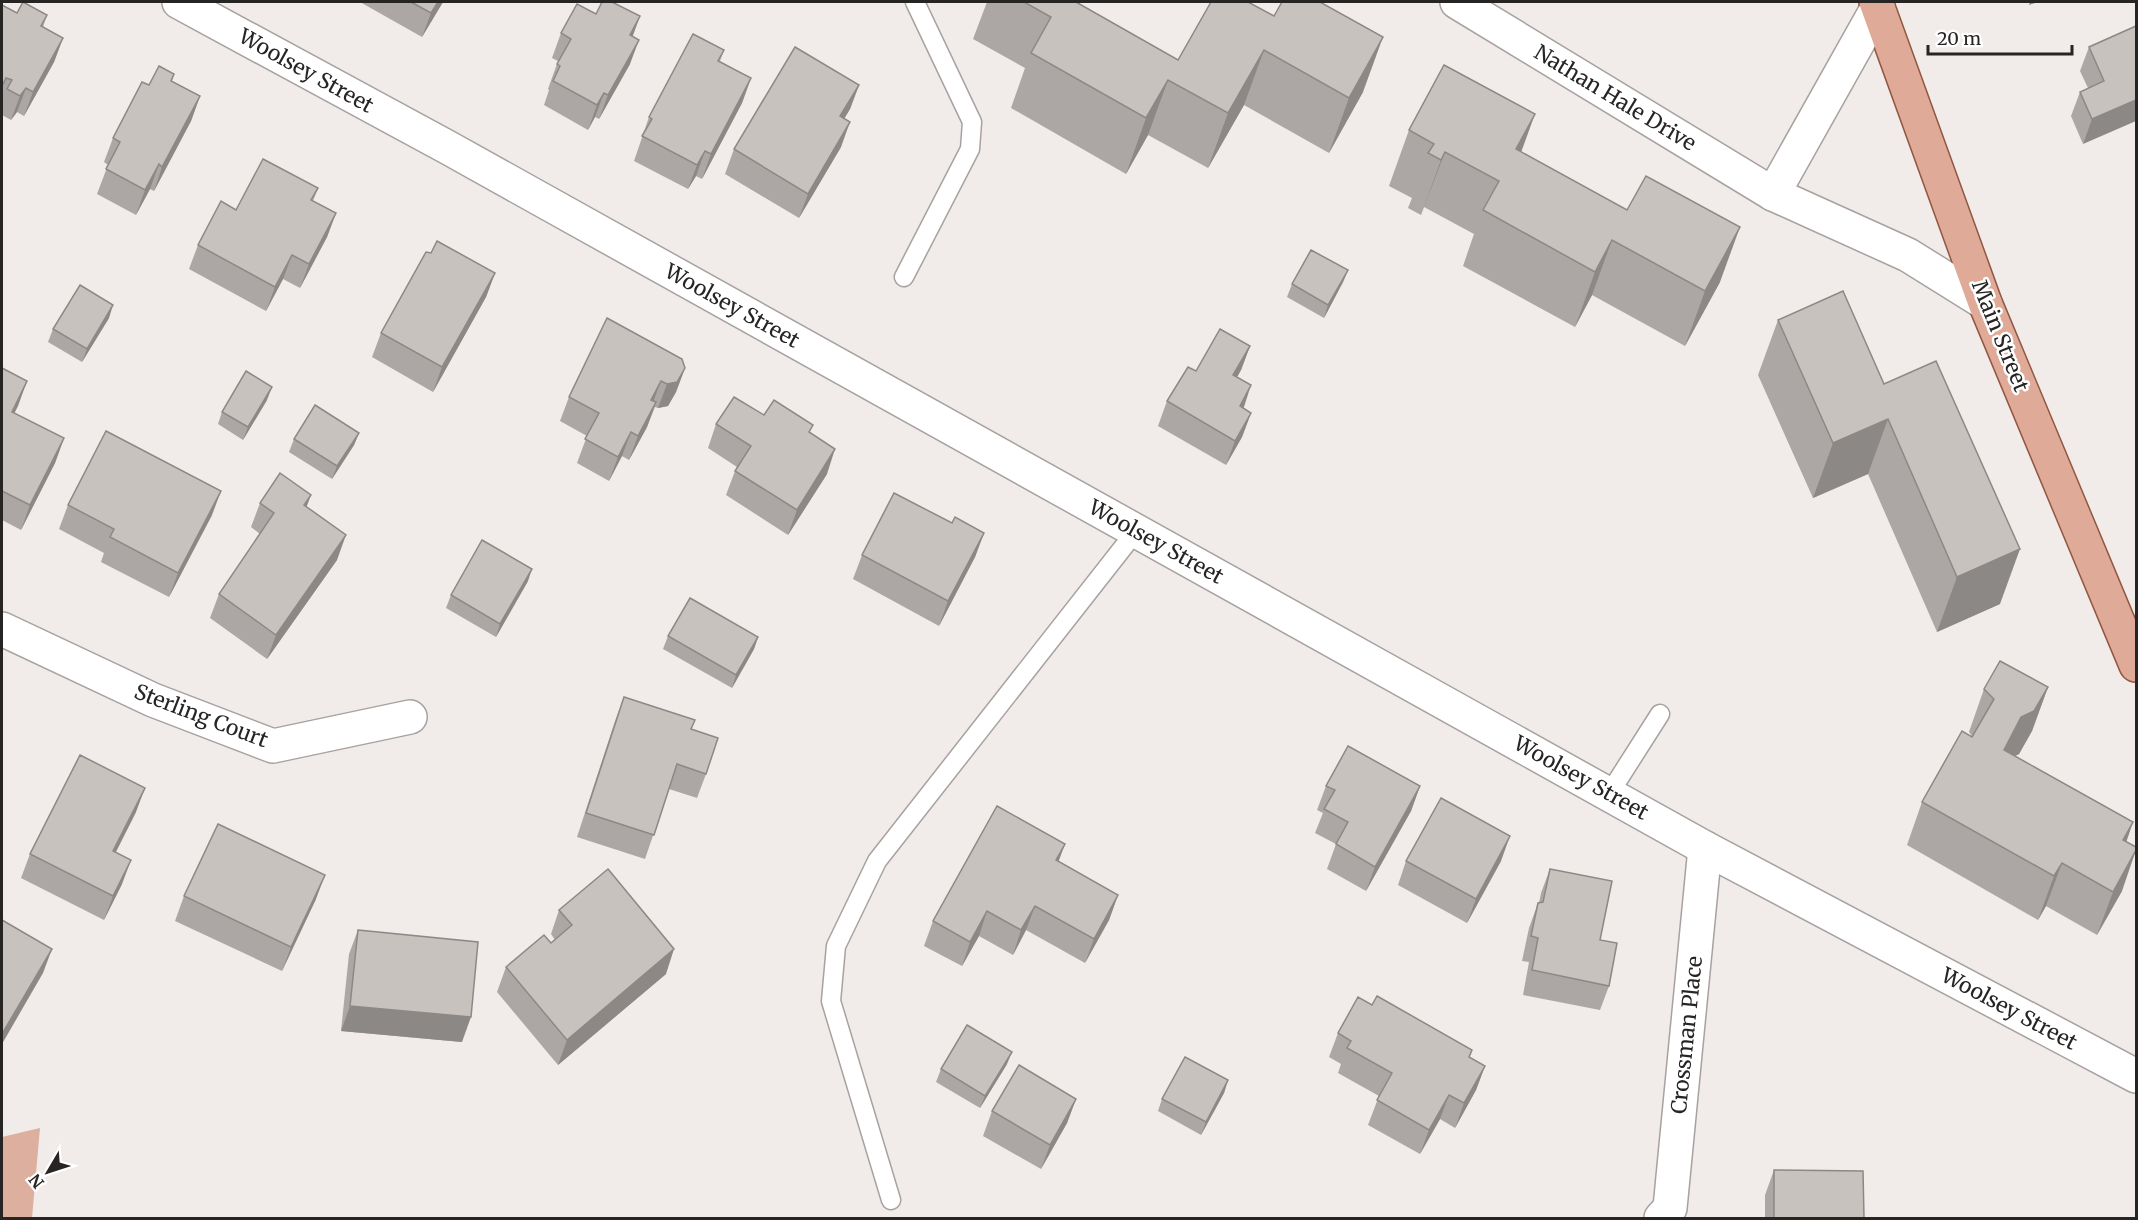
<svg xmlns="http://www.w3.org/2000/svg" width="2138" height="1220" viewBox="0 0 2138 1220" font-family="Merriweather,serif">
	<rect width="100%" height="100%" fill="#f1ebe9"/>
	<path fill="#ddaf9e" d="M40,1128L32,1218H2V1137Z"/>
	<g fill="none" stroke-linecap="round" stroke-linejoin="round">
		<defs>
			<g id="service">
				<path d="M904,277L970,149L972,122L915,2"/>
				<path d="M1609,794L1660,714"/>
				<path d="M891,1200L831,1001L836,946L877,861L1136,531"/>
			</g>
			<g id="minor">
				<path d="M179,2L447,147L1705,848L2136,1076"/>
				<path d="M1773,194L1878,7"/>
				<path d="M2,629L153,700L273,746L410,717"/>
				<path d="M1661,1218L1670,1208L1705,848"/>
			</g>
			<path id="tertiary" d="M1457,2L1773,194L1908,255L1985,303"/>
			<path id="primary" d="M1876,2L1985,303L2136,665"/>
		</defs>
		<use href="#service" stroke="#a7a2a0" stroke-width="21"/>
		<use href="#minor" stroke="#a7a2a0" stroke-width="36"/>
		<use href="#tertiary" stroke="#a7a2a0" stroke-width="36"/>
		<use href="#primary" stroke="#915741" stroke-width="36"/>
		<use href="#service" stroke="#fff" stroke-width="18"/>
		<use href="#minor" stroke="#fff" stroke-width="33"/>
		<use href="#tertiary" stroke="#fff" stroke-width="33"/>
		<use href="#primary" stroke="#dfaa97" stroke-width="33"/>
	</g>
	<g fill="#aca7a4">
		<path d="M360,2H443L422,37Z"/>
		<path d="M987,2H1077L1178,60L1211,2L1363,92L1329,153L1244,105L1208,168L1148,135L1126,174L1011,108L1025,68L973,39Z"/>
		<path d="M2,5L17,13L47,15L43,27L63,38L54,62L24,116L17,112L11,120L2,115Z"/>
		<path d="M596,14L640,16L632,36L630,64L599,119L595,117L588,130L544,105L549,90L548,89L558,61L552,58L561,33Z"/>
		<path d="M2136,26L2083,144L2071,116L2080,92L2088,88L2080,71L2089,47Z"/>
		<path d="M724,50L720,61L751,78L742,103L702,179L696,176L688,189L634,161L649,117Z"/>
		<path d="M174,74L172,81L200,96L191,121L154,191L150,189L136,215L97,194L108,165L104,162L113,138L149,85Z"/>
		<path d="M859,85L850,109L844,119L841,147L799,218L725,174L734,149Z"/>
		<path d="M1409,130L1521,152L1720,282L1685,346L1592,295L1575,327L1463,266L1474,234L1424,207L1421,215L1408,208L1412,198L1389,186Z"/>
		<path d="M318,188L313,201L336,213L327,237L300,288L283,279L266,311L189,269L198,245L236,210Z"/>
		<path d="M1348,270L1343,282L1324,318L1287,297L1292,284Z"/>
		<path d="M495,273L486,297L433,392L372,357L381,333Z"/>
		<path d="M109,318L82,362L48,342L53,329Z"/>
		<path d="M1778,320L1884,384L2000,604L1937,632L1868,474L1813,498L1758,375Z"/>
		<path d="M1250,346L1241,370L1237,377L1243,408L1251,413L1242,437L1226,465L1158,426L1167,401L1196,371Z"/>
		<path d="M2,368L27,381L14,413L64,438L55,463L21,530L2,520Z"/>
		<path d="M685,368L676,392L668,406L658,408L655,407L647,427L629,460L622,456L609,481L577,463L587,436L560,421L569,397Z"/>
		<path d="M267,400L243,440L218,424L222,412Z"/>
		<path d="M764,415L810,432L827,474L788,535L726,495L735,471L737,467L708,448L716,424Z"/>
		<path d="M359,433L354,445L332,479L289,452L294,439Z"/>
		<path d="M260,503L307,507L337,560L267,659L210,618L219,594L260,534L251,527Z"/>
		<path d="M68,505L212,515L169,597L101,562L104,553L59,529Z"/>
		<path d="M984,533L975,557L939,626L853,579L862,555Z"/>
		<path d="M528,581L496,637L446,608L451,595Z"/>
		<path d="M668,636L758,637L754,649L732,688L663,649Z"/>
		<path d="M2048,687L2032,731L2019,754L2015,756L2133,822L2126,842L2122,891L2097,935L2046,906L2038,920L1907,845L1922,802L1972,736L1969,732L1984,689Z"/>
		<path d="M624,697L691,730L706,774L697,798L669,789L645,859L577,837L615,721Z"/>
		<path d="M1326,786H1420L1411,811L1366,891L1327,869L1336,844L1315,833L1323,813L1317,810Z"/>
		<path d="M136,812L116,852L122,884L104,920L21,878L30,854Z"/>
		<path d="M1065,844L1058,862L1118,895L1109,920L1085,963L1026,930L1013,955L979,936L962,966L924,946L933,921Z"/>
		<path d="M1406,861H1501L1467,923L1398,885Z"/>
		<path d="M1550,869L1600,940L1609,986L1600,1010L1523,995L1529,962L1522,961L1529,928L1538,903H1539L1541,893Z"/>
		<path d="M184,896L316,899L282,971L175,921Z"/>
		<path d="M559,910L666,974L558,1065L497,992L506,967L551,943L555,940L551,934Z"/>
		<path d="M358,930L462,1042L341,1031L349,954Z"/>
		<path d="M1372,1005L1485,1066L1476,1090L1455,1128L1440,1119L1420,1154L1368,1125L1379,1096L1338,1073L1341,1064L1329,1057L1338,1033Z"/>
		<path d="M1007,1064L980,1108L936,1082L941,1069Z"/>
		<path d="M1228,1080L1224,1093L1201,1135L1158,1111L1162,1099Z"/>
		<path d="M1076,1099L1067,1123L1041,1169L983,1136L992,1111Z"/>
		<path d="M1774,1170L1864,1218H1765V1195Z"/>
	</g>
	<g fill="#8c8886">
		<path d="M438,2H443L422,37L431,13Z"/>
		<path d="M2030,2H2038L2029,5Z"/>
		<path d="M640,16L631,41L630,35Z"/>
		<path d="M1383,37L1363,92L1329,153L1349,98Z"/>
		<path d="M63,38L54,62L24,116L33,92Z"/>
		<path d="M639,40L630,64L599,119L608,95Z"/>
		<path d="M1264,50L1244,105L1208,168L1228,113Z"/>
		<path d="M751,78L742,103L702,179L711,154Z"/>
		<path d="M1168,80L1148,135L1126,174L1146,118Z"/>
		<path d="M859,85L850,109L831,140L840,116Z"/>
		<path d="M26,88L17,112L11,120L20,96Z"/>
		<path d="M604,93L595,117L588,130L597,105Z"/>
		<path d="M200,96L191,121L154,191L162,167Z"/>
		<path d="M2136,100V121L2083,144L2092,119Z"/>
		<path d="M1535,114L1515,169L1516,149Z"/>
		<path d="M850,122L841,147L799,218L808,194Z"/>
		<path d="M705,151L696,176L688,189L697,165Z"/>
		<path d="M1445,152L1424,207L1421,215L1441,160Z"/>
		<path d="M159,164L150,189L136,215L145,190Z"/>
		<path d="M336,213L327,237L300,288L309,264Z"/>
		<path d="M1740,227L1720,282L1685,346L1705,291Z"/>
		<path d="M1612,240L1592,295L1575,327L1595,272Z"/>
		<path d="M292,255L283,279L266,311L275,287Z"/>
		<path d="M1348,270L1343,282L1324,318L1328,305Z"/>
		<path d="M495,273L486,297L433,392L442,367Z"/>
		<path d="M113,305L109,318L82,362L87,349Z"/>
		<path d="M1250,346L1241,370L1224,400L1233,375Z"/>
		<path d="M685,368L676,392L668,406L658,408L667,384Z"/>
		<path d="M27,381L18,406L3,436L12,412Z"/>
		<path d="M661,381L652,405L651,400Z"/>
		<path d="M1251,385L1243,410L1240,406Z"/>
		<path d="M272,387L267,400L243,440L248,427Z"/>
		<path d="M656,402L647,427L629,460L638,436Z"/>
		<path d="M1251,413L1242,437L1226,465L1235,441Z"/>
		<path d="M1888,419L1868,474L1813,498L1833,443Z"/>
		<path d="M631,432L622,456L609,481L618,457Z"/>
		<path d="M359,433L354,445L332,479L337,466Z"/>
		<path d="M64,438L55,463L21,530L30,505Z"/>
		<path d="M835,449L827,474L788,535L797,510Z"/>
		<path d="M221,491L212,515L169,597L178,573Z"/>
		<path d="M311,495L302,519L304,505Z"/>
		<path d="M984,533L975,557L939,626L948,601Z"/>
		<path d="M346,535L337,560L267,659L276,635Z"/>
		<path d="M2020,549L2000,604L1937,632L1957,577Z"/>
		<path d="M532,569L528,581L496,637L500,624Z"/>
		<path d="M758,637L754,649L732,688L736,675Z"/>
		<path d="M2048,687L2032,731L2019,754L2006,760L2004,750L2021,717Z"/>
		<path d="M1420,786L1411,811L1366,891L1375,867Z"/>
		<path d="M145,788L136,812L104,875L113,851Z"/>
		<path d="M2133,822L2118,866L2123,840Z"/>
		<path d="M1510,836L1501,861L1467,923L1476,899Z"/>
		<path d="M1065,844L1056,868V860Z"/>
		<path d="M2136,850L2122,891L2097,935L2113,892Z"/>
		<path d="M131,860L122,884L104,920L113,896Z"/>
		<path d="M2062,863L2046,906L2038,920L2054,876Z"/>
		<path d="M325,875L316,899L282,971L291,947Z"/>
		<path d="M1118,895L1109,920L1085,963L1094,939Z"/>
		<path d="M1035,906L1026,930L1013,955L1021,930Z"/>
		<path d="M987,911L979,936L962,966L970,942Z"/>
		<path d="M52,949L43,973L2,1044V1034Z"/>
		<path d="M674,949L666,974L558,1065L567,1040Z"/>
		<path d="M350,1006L471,1017L462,1042L341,1031Z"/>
		<path d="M1012,1052L1007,1064L980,1108L985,1096Z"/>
		<path d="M1485,1066L1476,1090L1455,1128L1464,1103Z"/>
		<path d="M1228,1080L1224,1093L1201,1135L1206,1122Z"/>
		<path d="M1449,1095L1440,1119L1420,1154L1429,1130Z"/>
		<path d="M1076,1099L1067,1123L1041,1169L1050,1145Z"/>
	</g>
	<g fill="#c8c2bf" stroke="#8c8886" stroke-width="1.5">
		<path d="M23,2L47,15L41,26L63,38L33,92L26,88L20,96L7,89L12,80L6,78L2,86V5L17,13Z"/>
		<path d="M411,2H438L431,13Z"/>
		<path d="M602,2H612L640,16L630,35L639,40L608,95L604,93L597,105L553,81L560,66L557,64L571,39L561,33L577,4L596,14Z"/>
		<path d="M1024,2H1076L1178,60L1211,2H1248L1274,16L1282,2H1320L1383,37L1349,98L1264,50L1228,113L1168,80L1146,118L1031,53L1051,17Z"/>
		<path d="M2136,26V100L2092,119L2080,92L2104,81L2089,47Z"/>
		<path d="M693,34L724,50L718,61L751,78L711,154L705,151L697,165L642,136L652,119L649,117Z"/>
		<path d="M795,47L859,85L840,116L850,122L808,194L734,149Z"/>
		<path d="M1444,65L1535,114L1516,149L1627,210L1646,176L1740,227L1705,291L1612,240L1595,272L1483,210L1499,181L1445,152L1441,160L1428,153L1434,144L1409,130Z"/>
		<path d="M159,66L174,74L171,81L200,96L162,167L159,164L145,190L106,169L120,142L113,138L142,82L149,85Z"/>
		<path d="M263,159L318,188L311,200L336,213L309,264L292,255L275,287L198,245L221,201L236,210Z"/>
		<path d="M437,241L495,273L442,367L381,333L426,252L431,253Z"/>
		<path d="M1311,250L1348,270L1328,305L1292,284Z"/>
		<path d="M80,285L113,305L87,349L53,329Z"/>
		<path d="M1843,291L1884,384L1936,361L2020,549L1957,577L1888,419L1833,443L1778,320Z"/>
		<path d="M607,318L682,359L685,368L677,382L667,384L661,381L651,400L656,402L638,436L631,432L618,457L585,439L599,413L569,397Z"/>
		<path d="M1220,329L1250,346L1233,375L1251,385L1240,406L1251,413L1235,441L1167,401L1188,367L1196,371Z"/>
		<path d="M2,368L27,381L12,412L64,438L30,505L2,491Z"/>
		<path d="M246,371L272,387L248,427L222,412Z"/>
		<path d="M734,397L764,415L774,400L813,425L809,432L835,449L797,510L735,471L751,446L716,424Z"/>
		<path d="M315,405L359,433L337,466L294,439Z"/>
		<path d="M106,431L221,491L178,573L110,537L114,529L68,505Z"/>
		<path d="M280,473L311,495L304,505L346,535L276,635L219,594L274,513L260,503Z"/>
		<path d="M894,493L952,523L955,517L984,533L948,601L862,555Z"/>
		<path d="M482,540L532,569L500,624L451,595Z"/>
		<path d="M690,598L758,637L736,675L668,636Z"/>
		<path d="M2000,661L2048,687L2034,711L2021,717L2004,750L2133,822L2123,840L2136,847V850L2113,892L2062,863L2054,876L1922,802L1962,731L1972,737L1994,699L1984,689Z"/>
		<path d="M624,697L695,720L691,729L718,738L706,774L677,764L654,835L586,813Z"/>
		<path d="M1348,746L1420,786L1375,867L1336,844L1348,822L1324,809L1335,790L1326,786Z"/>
		<path d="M80,755L145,788L113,851L131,860L113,896L30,854Z"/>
		<path d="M1441,798L1510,836L1476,899L1406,861Z"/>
		<path d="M997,806L1065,844L1056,860L1118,895L1094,939L1035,906L1021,930L987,911L970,942L933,921Z"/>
		<path d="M218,824L325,875L291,947L184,896Z"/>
		<path d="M608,869L674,949L567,1040L506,967L544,935L551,943L572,925L559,910Z"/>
		<path d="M1550,869L1612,881L1600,940L1617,943L1609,986L1532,970L1538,938L1531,936L1538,903L1543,902Z"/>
		<path d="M2,920L52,949L2,1034Z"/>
		<path d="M358,930L478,942L471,1017L350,1006Z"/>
		<path d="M1377,996L1472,1050L1469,1057L1485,1066L1464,1103L1449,1095L1429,1130L1377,1100L1392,1073L1347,1048L1351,1041L1338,1033L1358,997L1372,1005Z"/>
		<path d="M967,1025L1012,1052L985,1096L941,1069Z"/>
		<path d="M1185,1057L1228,1080L1206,1122L1162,1099Z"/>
		<path d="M1019,1065L1076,1099L1050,1145L992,1111Z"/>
		<path d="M1774,1170L1863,1171L1864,1218H1774Z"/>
	</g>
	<g text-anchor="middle" stroke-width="5" stroke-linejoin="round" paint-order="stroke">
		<g font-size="21" fill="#272424" stroke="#fff">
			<text transform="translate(306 71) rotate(29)" y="7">Woolsey Street</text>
			<text transform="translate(1615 98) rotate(31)" y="7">Nathan Hale Drive</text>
			<text transform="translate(732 306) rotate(29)" y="7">Woolsey Street</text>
			<text transform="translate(2000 336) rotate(68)" y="7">Main Street</text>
			<text transform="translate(1156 542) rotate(29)" y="7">Woolsey Street</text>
			<text transform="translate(201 716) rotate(21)" y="7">Sterling Court</text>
			<text transform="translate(1581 778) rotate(29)" y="7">Woolsey Street</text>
			<text transform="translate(2009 1009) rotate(28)" y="7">Woolsey Street</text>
			<text transform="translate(1687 1035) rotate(-84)" y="7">Crossman Place</text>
		</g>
	</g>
	<rect width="2138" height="1220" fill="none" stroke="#272424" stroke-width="6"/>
	<g transform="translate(48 1172) rotate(231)" stroke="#ffffff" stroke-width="4.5" paint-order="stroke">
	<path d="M0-4.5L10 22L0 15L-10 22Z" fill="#272424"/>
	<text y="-9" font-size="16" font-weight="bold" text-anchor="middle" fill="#272424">N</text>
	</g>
	<path d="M1928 45v9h144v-9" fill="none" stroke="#272424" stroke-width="3"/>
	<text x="1937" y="45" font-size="18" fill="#272424" stroke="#ffffff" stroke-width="4.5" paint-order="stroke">20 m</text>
</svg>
